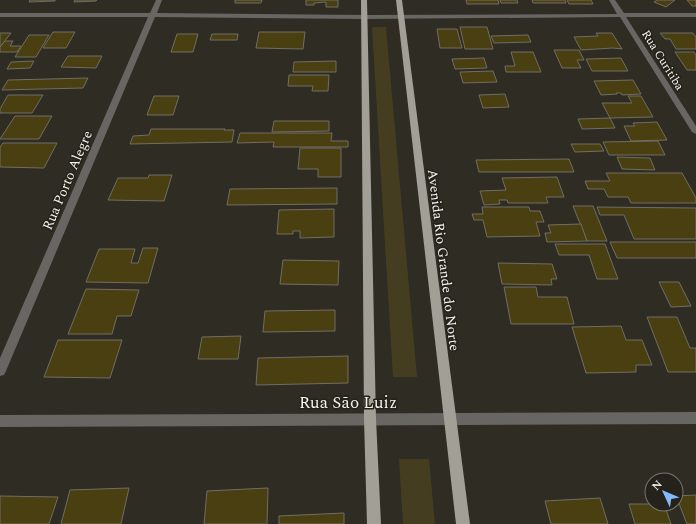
<svg xmlns="http://www.w3.org/2000/svg" width="696" height="524" viewBox="0 0 696 524" font-family="Spectral,serif">
	<rect width="100%" height="100%" fill="#2e2c23"/>
	<g fill="#453d20">
		<path d="M372,27H386L417,377H393Z"/>
		<path d="M399,459H429L435,524H403Z"/>
	</g>
	<g fill="#4a3f10" stroke="#706e64">
		<path d="M30,0H55V1L29,2Z"/>
		<path d="M75,0H97L96,1L74,2Z"/>
		<path d="M235,0H262L261,3H235Z"/>
		<path d="M306,0H338V7H326V2L314,3V5H306Z"/>
		<path d="M466,0H498L499,4H467Z"/>
		<path d="M500,0H517L518,3H501Z"/>
		<path d="M532,0H565L566,3H533Z"/>
		<path d="M567,0H591L593,4H569Z"/>
		<path d="M657,0H675L666,7L654,2Z"/>
		<path d="M687,0H696V6H692Z"/>
		<path d="M460,27H487L493,49H465Z"/>
		<path d="M437,29H457L462,48H440Z"/>
		<path d="M53,32H75L66,48H43Z"/>
		<path d="M259,32H305L303,49L256,48Z"/>
		<path d="M0,33H11L0,47Z"/>
		<path d="M596,33H612L622,49L613,48L581,50L574,37L598,36Z"/>
		<path d="M660,33H693L696,37V49H676L670,39H665Z"/>
		<path d="M177,34H198L193,52H171Z"/>
		<path d="M212,34H238L237,40H210Z"/>
		<path d="M29,35H49L36,57H15Z"/>
		<path d="M528,35L531,42L494,43L491,36Z"/>
		<path d="M5,41H13L10,46H21L17,52H0V47Z"/>
		<path d="M554,50H579L584,60H577L581,68H562Z"/>
		<path d="M511,52H533L541,72H506L505,66H515Z"/>
		<path d="M675,52H694L696,55V70H687Z"/>
		<path d="M68,56H102L96,68L61,67Z"/>
		<path d="M484,58L487,68L455,69L452,59Z"/>
		<path d="M621,58L628,71H592L586,59Z"/>
		<path d="M34,61L30,68L7,69L11,62Z"/>
		<path d="M336,61V72H293L294,62Z"/>
		<path d="M493,71L497,82L463,83L460,72Z"/>
		<path d="M289,75H329L328,91H312L313,86H288Z"/>
		<path d="M88,78L83,88L2,90L8,80Z"/>
		<path d="M633,80L641,94L622,95L621,93H616L617,94L601,95L594,81Z"/>
		<path d="M505,94L509,107L483,108L479,95Z"/>
		<path d="M8,95H43L32,113H0V109Z"/>
		<path d="M154,96H179L173,115H147Z"/>
		<path d="M628,96H641L653,117L610,118L602,103H632Z"/>
		<path d="M15,116H52L39,139H0Z"/>
		<path d="M610,118L615,128L582,129L578,119Z"/>
		<path d="M274,121H329V131L272,132Z"/>
		<path d="M657,122L667,140L631,141L624,126H635L633,123Z"/>
		<path d="M151,129H225L224,130H234L232,142L130,144L133,136L149,135Z"/>
		<path d="M240,133H332L331,141H348V147H273L274,142L237,143Z"/>
		<path d="M658,141L665,155H609L603,142Z"/>
		<path d="M3,143H57L44,168L0,167V147Z"/>
		<path d="M571,144H600L604,151L575,152Z"/>
		<path d="M300,148H341V177H318V169H298Z"/>
		<path d="M617,157L650,158L655,170L622,169Z"/>
		<path d="M569,159L574,172H479L476,160Z"/>
		<path d="M606,173H682L696,198V203H631L628,197H608L604,189H588L585,181H610Z"/>
		<path d="M149,175H172L164,201L108,200L118,178H148Z"/>
		<path d="M557,177L564,197H546L548,203H508L507,200H499L500,204L484,205L480,191L506,190L502,178Z"/>
		<path d="M337,188V204L227,205L230,189Z"/>
		<path d="M573,206H593L607,241H587Z"/>
		<path d="M482,207H529L530,211H540L544,222H536L540,236L487,237L483,220H474L472,214H483Z"/>
		<path d="M597,207L696,208V239H634L624,215H600Z"/>
		<path d="M334,209V237L300,238V231H293V234H277L279,210Z"/>
		<path d="M581,224L587,241L547,242L545,233H551L548,225Z"/>
		<path d="M610,242H696V258H617Z"/>
		<path d="M555,244H605L618,279H597L589,255H559Z"/>
		<path d="M143,248H158L148,283L86,282L99,249H135L131,263H138Z"/>
		<path d="M283,260L339,261L338,285L280,284Z"/>
		<path d="M498,263L552,264L557,279H551L552,285L502,284Z"/>
		<path d="M659,282H679L691,306L671,307Z"/>
		<path d="M504,287H536L538,297H567L574,324H511Z"/>
		<path d="M86,289L139,290L131,316H117L112,334H68Z"/>
		<path d="M335,310V331L263,332L265,311Z"/>
		<path d="M647,317H677L690,348H696V372H668Z"/>
		<path d="M621,326L626,340H642L652,365H636V372L586,373L572,327Z"/>
		<path d="M241,336L238,359H198L202,337Z"/>
		<path d="M58,340H122L110,378L44,377Z"/>
		<path d="M348,356V383L256,385L258,358Z"/>
		<path d="M129,488L121,524H61L70,490Z"/>
		<path d="M268,488L267,524H204L207,491Z"/>
		<path d="M696,495V524H687L676,496Z"/>
		<path d="M0,496L58,497L49,524H0Z"/>
		<path d="M600,498L608,524H551L545,501Z"/>
		<path d="M629,504H664L671,524H635Z"/>
		<path d="M344,513V524H279V516Z"/>
	</g>
	<g fill="none" stroke-linecap="round" stroke-linejoin="round">
		<g fill="#676662" fill-rule="evenodd">
			<path d="M156,0H162L157,13L365,15L617,14L609,0H615L624,13H696V17H626L696,126V134L692,132L620,17L365,19L155,17L6,371L4,375L0,376V358L148,17H0V13H150Z"/>
			<path d="M696,412V424L0,427V415Z"/>
		</g>
		<g fill="#a29f96" fill-rule="evenodd">
			<path d="M361,0H367L376,419L381,524H367L364,419Z"/>
			<path d="M396,0H402L470,524H456Z"/>
		</g>
	</g>
	<g text-anchor="middle" stroke-width="3" stroke-linejoin="round" paint-order="stroke">
		<g font-size="12" fill="#f4f2ed" stroke="#24221a">
			<text transform="translate(663 60) rotate(58)" y="4">Rua Curitiba</text>
		</g>
		<g font-size="14" fill="#f4f2ed" stroke="#24221a">
			<text transform="translate(67 180) rotate(-67)" y="5">Rua Porto Alegre</text>
			<text transform="translate(444 260) rotate(83)" y="5">Avenida Rio Grande do Norte</text>
		</g>
		<g font-size="17" fill="#f4f2ed" stroke="#24221a">
			<text x="348" y="408">Rua São Luiz</text>
		</g>
	</g>
	<g transform="translate(664 492) rotate(314)"><circle r="19" fill="#24221a" stroke="#77756e"/>
	<path d="M0-3L7 15L0 10L-7 15Z" fill="#86bbfb"/>
	<text y="-6" font-size="11" font-weight="bold" text-anchor="middle" fill="#f4f2ed">N</text>
	</g>
</svg>
